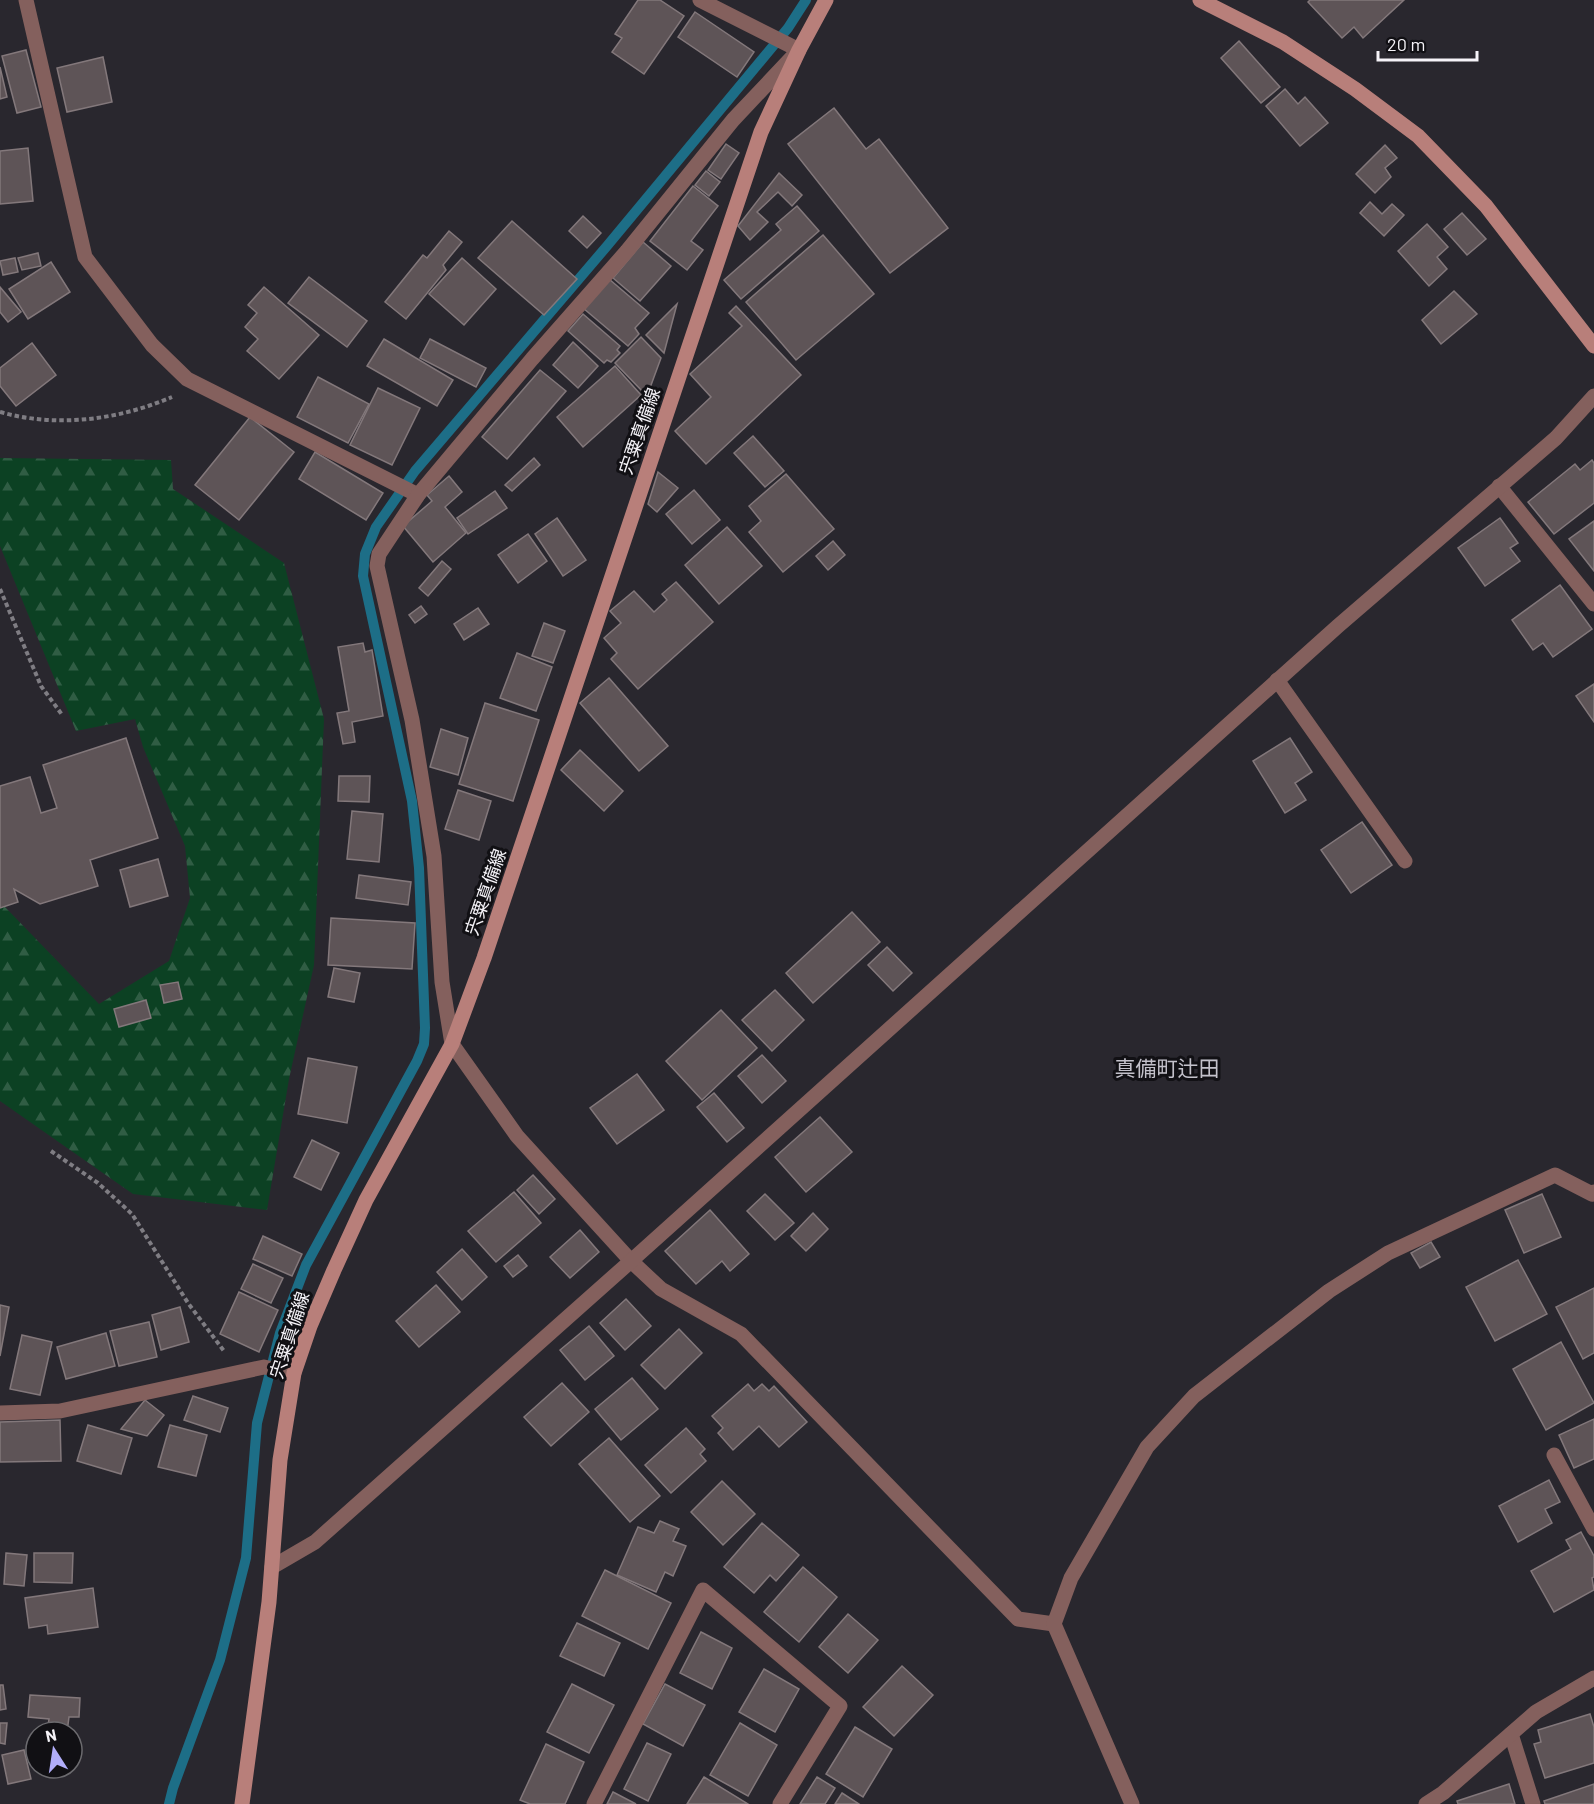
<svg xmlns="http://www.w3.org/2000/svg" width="1594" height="1804" viewBox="0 0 1594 1804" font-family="Barlow,'Noto Sans JP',sans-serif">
	<defs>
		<pattern id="forest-firs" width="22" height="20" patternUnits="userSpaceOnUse" patternTransform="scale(1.5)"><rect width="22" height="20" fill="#0c4123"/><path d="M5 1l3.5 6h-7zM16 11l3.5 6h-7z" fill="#305d44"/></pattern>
	</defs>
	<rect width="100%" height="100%" fill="#29272e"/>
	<path fill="url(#forest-firs)" d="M0,458L171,460L173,489L284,563L324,719L314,965L289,1079L267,1210L133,1194L0,1101V908L4,906L99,1004L169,961L190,898L185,846L143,747L135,719L76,731L0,546Z"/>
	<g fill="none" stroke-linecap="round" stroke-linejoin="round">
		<path stroke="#1d6e87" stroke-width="10" d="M169,1804L173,1788L220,1660L246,1558L257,1423L280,1333L306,1265L417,1061L424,1044L425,1028L419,868L412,801L363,576L365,554L376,527L415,471L607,246L788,28L806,0"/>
	</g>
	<g fill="#5e5457" stroke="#83787b" stroke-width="1.5">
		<path d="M638,0H660L684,16L644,74L612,52L622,38L615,34Z"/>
		<path d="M1310,0H1404L1363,38L1354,27L1342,38L1308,2Z"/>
		<path d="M695,12L754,52L737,77L678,37Z"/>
		<path d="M1239,41L1280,87L1261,103L1221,58Z"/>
		<path d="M26,50L41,107L17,113L2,56Z"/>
		<path d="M103,57L112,102L67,112L57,68Z"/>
		<path d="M0,67L7,97L0,99Z"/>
		<path d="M1285,89L1298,104L1305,97L1328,123L1300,146L1266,106Z"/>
		<path d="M834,108L866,149L879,139L948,228L890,273L788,144Z"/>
		<path d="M726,144L739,153L721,179L708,170Z"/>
		<path d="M1385,145L1397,158L1385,168L1391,177L1375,193L1356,174Z"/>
		<path d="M28,148L33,201L0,204V151Z"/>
		<path d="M706,171L720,182L709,196L695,185Z"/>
		<path d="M779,173L802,195L792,206L778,192L757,212L768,222L750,240L738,226Z"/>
		<path d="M693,186L718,206L691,241L703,250L687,270L650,241Z"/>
		<path d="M1370,202L1382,214L1392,204L1404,215L1384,236L1360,213Z"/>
		<path d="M797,206L819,231L741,299L724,280L781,230L776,224Z"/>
		<path d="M1462,213L1486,239L1467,255L1444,229Z"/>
		<path d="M583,216L601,233L587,248L569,231Z"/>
		<path d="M512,221L577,279L544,315L478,258Z"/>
		<path d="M1427,224L1448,247L1437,257L1447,269L1429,286L1398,251Z"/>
		<path d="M449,231L462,242L443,265L446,270L406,319L385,302L423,255L427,258Z"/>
		<path d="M823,235L874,294L796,360L746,302Z"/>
		<path d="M643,242L671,266L640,301L613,278Z"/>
		<path d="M38,253L41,266L22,270L18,258Z"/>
		<path d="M15,258L18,272L3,275L0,261Z"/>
		<path d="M462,258L496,289L464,325L429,294Z"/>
		<path d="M51,262L70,292L28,319L9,289Z"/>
		<path d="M309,277L367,321L347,347L288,303Z"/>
		<path d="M609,279L649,313L635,328L639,334L628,346L583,308Z"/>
		<path d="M0,287L21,312L8,322L0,312Z"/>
		<path d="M264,287L319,335L279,379L247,351L258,339L245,327L257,313L248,305Z"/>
		<path d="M1454,291L1477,314L1441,344L1422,320Z"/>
		<path d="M677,304L664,353L646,335Z"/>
		<path d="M736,306L801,375L706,464L675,431L711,397L690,374L742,326L729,313Z"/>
		<path d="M583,314L620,346L617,350L620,353L611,362L607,360L604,363L568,331Z"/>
		<path d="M641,337L661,358L647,396L615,363Z"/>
		<path d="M384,339L453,380L437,406L367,366Z"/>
		<path d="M430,339L486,368L476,387L420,358Z"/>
		<path d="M573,342L598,366L578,388L553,365Z"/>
		<path d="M32,343L56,375L16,406L0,386V368Z"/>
		<path d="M615,366L641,395L583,447L557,417Z"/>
		<path d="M540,370L566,391L507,459L482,437Z"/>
		<path d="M318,377L369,404L348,443L297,417Z"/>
		<path d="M378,388L420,408L392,465L350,445Z"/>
		<path d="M250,417L294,452L239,520L195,485Z"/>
		<path d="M753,436L784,471L765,487L734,453Z"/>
		<path d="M315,452L383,493L366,520L299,479Z"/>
		<path d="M534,458L540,465L512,491L505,485Z"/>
		<path d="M1592,460L1594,463V503L1554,534L1528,502L1575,464L1580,470Z"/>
		<path d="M658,472L678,488L657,512L648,504Z"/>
		<path d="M786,474L834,529L783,572L749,532L761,521L749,506Z"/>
		<path d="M449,476L462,492L445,507L466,533L433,562L403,526L432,501L427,495Z"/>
		<path d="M694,490L720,520L692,544L666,514Z"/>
		<path d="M495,491L507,508L468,534L457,518Z"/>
		<path d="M557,518L586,560L563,576L535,534Z"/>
		<path d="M1500,518L1518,543L1510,548L1520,561L1485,586L1458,548Z"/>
		<path d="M1594,521V571L1569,539Z"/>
		<path d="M727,527L762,566L719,604L685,565Z"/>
		<path d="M528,534L547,561L518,583L498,555Z"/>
		<path d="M833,541L845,555L828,570L816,556Z"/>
		<path d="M442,561L451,569L428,596L419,588Z"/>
		<path d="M676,582L713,622L638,689L611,659L617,653L604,638L621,623L610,611L634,591L654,612L667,600L662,594Z"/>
		<path d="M1560,585L1592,629L1553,657L1543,643L1533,650L1512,620Z"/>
		<path d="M421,606L427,614L415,623L409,615Z"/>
		<path d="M478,608L489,624L464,640L454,624Z"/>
		<path d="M544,623L565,631L553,663L532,656Z"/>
		<path d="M363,643L365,652L372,650L383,716L352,722L355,742L343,744L337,713L349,711L338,647Z"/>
		<path d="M517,653L552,667L536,711L500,698Z"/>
		<path d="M609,678L668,746L639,771L580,703Z"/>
		<path d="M1594,684V722L1576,696Z"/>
		<path d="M485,703L539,720L513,801L459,784Z"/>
		<path d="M441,729L468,738L458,775L430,767Z"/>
		<path d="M126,738L158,838L90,860L98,886L40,904L14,889L18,902L0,908V786L30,777L41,813L57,808L43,765Z"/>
		<path d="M1290,738L1312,772L1295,783L1306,800L1285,813L1253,761Z"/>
		<path d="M580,750L623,791L604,811L561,770Z"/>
		<path d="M339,776H370L369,802L338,801Z"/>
		<path d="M458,790L491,801L479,840L445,829Z"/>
		<path d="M352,811L383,814L379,862L347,859Z"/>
		<path d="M1362,822L1392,865L1351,893L1321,850Z"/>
		<path d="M158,859L168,896L130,907L120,870Z"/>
		<path d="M359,875L411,882L408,905L356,898Z"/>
		<path d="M852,912L880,942L813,1003L786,973Z"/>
		<path d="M331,918L415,923L412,969L328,965Z"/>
		<path d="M887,947L912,973L893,991L868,965Z"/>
		<path d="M334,968L360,973L354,1002L328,997Z"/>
		<path d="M178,982L182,999L164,1003L160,985Z"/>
		<path d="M775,990L804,1020L772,1051L742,1020Z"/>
		<path d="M146,1000L151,1018L119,1027L114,1009Z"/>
		<path d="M721,1010L757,1048L702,1100L666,1061Z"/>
		<path d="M762,1055L786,1081L762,1103L738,1076Z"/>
		<path d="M308,1058L357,1067L347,1123L298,1114Z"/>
		<path d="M637,1074L664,1110L617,1144L590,1108Z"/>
		<path d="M714,1093L744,1128L727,1142L697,1107Z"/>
		<path d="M820,1117L852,1152L806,1192L775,1157Z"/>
		<path d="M312,1140L339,1153L321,1190L294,1177Z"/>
		<path d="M533,1175L555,1199L539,1214L517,1190Z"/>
		<path d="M514,1192L541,1223L496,1262L468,1231Z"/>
		<path d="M765,1194L794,1223L775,1240L747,1211Z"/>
		<path d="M1542,1194L1561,1237L1524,1253L1505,1210Z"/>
		<path d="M710,1210L749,1254L730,1271L722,1261L696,1284L665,1251Z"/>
		<path d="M813,1213L828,1229L806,1251L791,1236Z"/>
		<path d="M580,1230L599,1252L570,1278L550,1257Z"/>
		<path d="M263,1236L302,1254L292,1276L253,1259Z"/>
		<path d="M1431,1242L1440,1257L1420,1268L1411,1253Z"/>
		<path d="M462,1249L487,1277L462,1300L437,1272Z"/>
		<path d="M518,1255L527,1266L513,1277L504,1266Z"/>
		<path d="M1518,1260L1547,1314L1495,1341L1466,1287Z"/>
		<path d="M253,1264L283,1278L271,1303L241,1289Z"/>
		<path d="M436,1285L460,1312L419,1347L396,1321Z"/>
		<path d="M1594,1288V1353L1583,1359L1556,1307Z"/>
		<path d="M239,1292L278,1310L259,1352L220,1334Z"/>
		<path d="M626,1299L651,1326L625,1350L600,1323Z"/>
		<path d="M0,1305L9,1307L0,1356Z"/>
		<path d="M180,1307L189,1342L161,1350L152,1315Z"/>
		<path d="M149,1322L157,1357L119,1366L110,1331Z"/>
		<path d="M589,1326L614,1356L585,1380L560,1350Z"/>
		<path d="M679,1329L702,1353L665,1389L641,1365Z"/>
		<path d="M106,1333L115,1366L66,1379L57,1347Z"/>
		<path d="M22,1335L52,1342L40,1395L10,1389Z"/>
		<path d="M1561,1342L1594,1403L1546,1430L1513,1369Z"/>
		<path d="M632,1378L658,1409L621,1440L595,1409Z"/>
		<path d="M562,1383L589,1412L551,1446L524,1417Z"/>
		<path d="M748,1384L754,1391L762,1384L769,1391L774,1386L807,1422L779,1447L759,1426L733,1450L718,1433L723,1428L712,1416Z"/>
		<path d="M193,1396L228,1408L220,1432L184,1420Z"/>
		<path d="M145,1400L164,1415L147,1436L121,1429Z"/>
		<path d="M1594,1419V1459L1574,1468L1559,1435Z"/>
		<path d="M60,1420L61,1461L0,1462V1422Z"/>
		<path d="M88,1425L132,1438L121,1474L77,1461Z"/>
		<path d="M170,1425L207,1435L196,1476L158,1467Z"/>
		<path d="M686,1428L705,1449L700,1454L706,1461L671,1493L645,1465Z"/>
		<path d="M609,1438L660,1496L630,1522L579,1464Z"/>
		<path d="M1549,1480L1560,1502L1545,1509L1552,1523L1518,1542L1499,1506Z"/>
		<path d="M722,1481L755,1514L723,1545L691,1512Z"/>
		<path d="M660,1521L679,1529L673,1541L686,1546L673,1576L665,1572L656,1592L617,1575L638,1527L654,1533Z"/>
		<path d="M762,1523L799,1555L776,1581L770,1575L754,1593L724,1567Z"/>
		<path d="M1581,1532L1594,1556V1577L1592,1578L1594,1590L1554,1612L1531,1571L1571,1549L1566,1540Z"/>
		<path d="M6,1553L27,1555L24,1586L4,1584Z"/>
		<path d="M34,1553H73L72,1583L34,1582Z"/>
		<path d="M803,1567L837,1597L799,1642L764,1612Z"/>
		<path d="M605,1570L671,1603L648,1649L582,1616Z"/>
		<path d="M93,1588L98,1627L48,1634L47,1625L29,1628L25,1598Z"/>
		<path d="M848,1614L878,1640L848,1673L819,1647Z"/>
		<path d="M577,1623L620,1643L604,1676L560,1656Z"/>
		<path d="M701,1632L732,1648L712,1689L680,1673Z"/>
		<path d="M902,1666L933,1695L894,1736L863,1707Z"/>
		<path d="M764,1669L799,1689L775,1732L739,1712Z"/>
		<path d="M572,1684L614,1705L589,1753L547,1732Z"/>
		<path d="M665,1684L705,1705L683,1746L643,1724Z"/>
		<path d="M0,1685H3L6,1709L0,1710Z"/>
		<path d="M30,1695L80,1698L79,1717H69L67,1732H47L49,1719L28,1717Z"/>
		<path d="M1590,1714L1594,1727V1763L1545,1778L1534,1744L1541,1742L1538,1730Z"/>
		<path d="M0,1723H7L5,1744L0,1743Z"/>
		<path d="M740,1723L777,1745L748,1796L710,1775Z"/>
		<path d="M855,1727L892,1749L863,1797L826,1774Z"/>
		<path d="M647,1743L671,1754L648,1801L624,1789Z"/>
		<path d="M546,1744L584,1762L565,1804H530L520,1800Z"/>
		<path d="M24,1750L31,1779L8,1784L2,1755Z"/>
		<path d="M704,1777L748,1804H687Z"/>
		<path d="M817,1777L835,1788L825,1804H800Z"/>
		<path d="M1509,1784L1515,1804H1458L1457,1801Z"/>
		<path d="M1594,1784V1804H1545L1544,1801Z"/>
		<path d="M613,1792L636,1804H607Z"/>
		<path d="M842,1793L859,1804H835Z"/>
	</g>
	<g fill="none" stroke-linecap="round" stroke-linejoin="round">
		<g stroke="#7f7d83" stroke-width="4" stroke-dasharray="4.5 3" stroke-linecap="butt">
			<path d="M0,412C57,428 118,420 172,397"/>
			<path d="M0,589L41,686L63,716"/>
			<path d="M51,1151L98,1183L132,1214L188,1303L224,1351"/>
		</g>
		<g stroke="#84605d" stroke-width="15">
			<path d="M26,0L85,257L152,345L187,379L418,495"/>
			<path d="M700,0L799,50L733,120L627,251L532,359L418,495L379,554L377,566L412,720L434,856L442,982L452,1044L517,1136L631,1261L661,1289L741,1334L1018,1619L1054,1624"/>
			<path d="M1499,486L1594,604"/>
			<path d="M1277,680L1405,861"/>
			<path d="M0,1413L60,1411L264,1367L294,1373"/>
			<path d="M1554,1455L1594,1529"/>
			<path d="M272,1567L315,1542L631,1261L1338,626L1556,438L1594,396"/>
			<path d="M1511,1734L1533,1804"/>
			<path d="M594,1804L703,1590L840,1706L780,1804"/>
			<path d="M1132,1804L1054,1624L1071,1578L1147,1447L1194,1396L1329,1291L1388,1253L1555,1175L1592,1194L1594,1192"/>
			<path d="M1426,1804L1443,1793L1536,1712L1594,1678"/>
		</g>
		<g stroke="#b87f7a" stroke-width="15">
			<path d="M1200,0L1283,42L1355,89L1418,136L1486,206L1594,346"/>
			<path d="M242,1804L269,1602L280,1460L294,1373L310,1326L334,1270L366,1200L452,1044L484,958L761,132L799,50L826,0"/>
		</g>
	</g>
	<g text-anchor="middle" stroke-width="6" stroke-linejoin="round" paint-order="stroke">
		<g font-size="18" fill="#f5f3f8" stroke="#111014">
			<text transform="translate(640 431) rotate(-71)" y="6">宍粟真備線</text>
			<text transform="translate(486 892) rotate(-71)" y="6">宍粟真備線</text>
			<text transform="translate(290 1335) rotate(-72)" y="6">宍粟真備線</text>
		</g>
		<g font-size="21" fill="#c3c1ca" stroke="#111014">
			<text x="1167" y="1076">真備町辻田</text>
		</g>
	</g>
	<g transform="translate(54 1750) rotate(348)"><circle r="28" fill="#111014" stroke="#6c6b6f" stroke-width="1.5"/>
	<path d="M0-4.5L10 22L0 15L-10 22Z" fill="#b1adfa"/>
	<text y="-9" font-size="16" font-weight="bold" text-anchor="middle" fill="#f5f3f8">N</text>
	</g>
	<path d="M1378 51v9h99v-9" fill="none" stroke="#f5f3f8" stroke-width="3"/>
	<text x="1387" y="51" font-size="18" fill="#f5f3f8" stroke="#111014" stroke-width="4.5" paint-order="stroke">20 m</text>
</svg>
